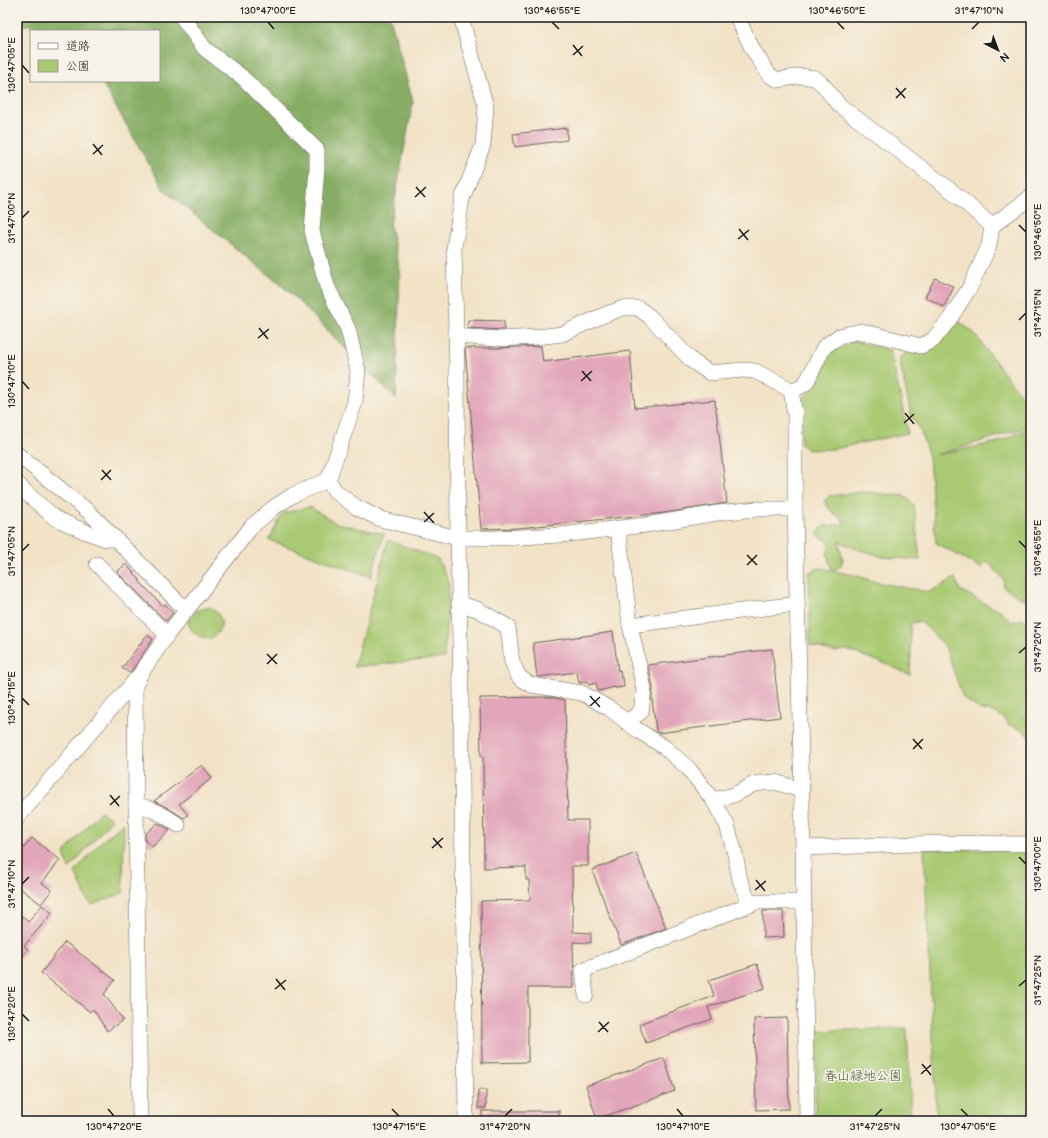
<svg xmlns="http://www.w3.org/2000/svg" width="1048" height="1138" viewBox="0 0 1048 1138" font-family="'Balsamiq Sans','Klee One',sans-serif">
	<rect width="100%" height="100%" fill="#f7f3e8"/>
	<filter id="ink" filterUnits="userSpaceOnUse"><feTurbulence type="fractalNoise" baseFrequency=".025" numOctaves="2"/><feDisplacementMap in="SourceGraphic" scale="8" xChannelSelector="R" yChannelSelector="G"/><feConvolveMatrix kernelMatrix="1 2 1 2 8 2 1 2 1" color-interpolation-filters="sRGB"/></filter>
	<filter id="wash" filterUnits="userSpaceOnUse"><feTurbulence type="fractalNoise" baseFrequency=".012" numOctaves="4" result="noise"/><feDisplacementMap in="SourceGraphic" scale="16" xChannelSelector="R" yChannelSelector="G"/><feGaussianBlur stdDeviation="0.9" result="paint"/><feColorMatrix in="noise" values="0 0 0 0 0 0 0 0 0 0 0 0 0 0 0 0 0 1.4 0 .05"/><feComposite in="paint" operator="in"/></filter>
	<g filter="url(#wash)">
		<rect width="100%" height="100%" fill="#f2e2c6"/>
		<g fill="#a9c972" stroke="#627247">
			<path d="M957,318L961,323L973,332L1031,409V426L936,455L998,442L1031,428V604L1003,587L1004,580L991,565L985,562L981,568L936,543L929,457L921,432L911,415L899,358Z"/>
			<path d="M854,341L890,350L908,433L834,449L808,450L801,444V403L816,383L829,353Z"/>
			<path d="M863,492L905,496L914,505L920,560L883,557L851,547L839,541L843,560L841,566L833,571L854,575L876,582L929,592L955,578L960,590L991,607L1000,610L1012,622L1022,619L1031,622V738L1021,729L1009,725L1004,718L993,712L979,709L963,698L945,646L920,621L910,624L911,653L910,675L886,664L846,650L834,652L810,645L809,572L819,568L832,570L827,554L830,543L817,534L824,526L838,525L846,523L830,510L824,501L829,496Z"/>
			<path d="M310,507L336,523L384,534L371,577L269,540L283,513Z"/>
			<path d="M388,540L438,559L449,582L444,658L354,667Z"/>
			<path d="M210,607C225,617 225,629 210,639C199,638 189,632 188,620L194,614L196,611Z"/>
			<path d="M100,812L112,819L69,869L64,853Z"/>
			<path d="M124,823L123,893L92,905L87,900L75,872L101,842Z"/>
			<path d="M924,849L1031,851V1121H937Z"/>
			<path d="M907,1028L911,1121H815L817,1031Z"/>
		</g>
		<path fill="#86ad64" stroke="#516440" d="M17,17H390L413,102L390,225L400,271L396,399L288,291L164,190L101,81H159V31H47L39,25H17Z"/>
		<g id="blocks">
			<g fill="#e2a6ba">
				<path d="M567,128V140L515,147L513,134Z"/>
				<path d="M935,278L954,287L944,307L925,297Z"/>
				<path d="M468,320L504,321V330L467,328Z"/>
				<path d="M541,346L543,362L630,351L635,408L715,400L727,503L664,513L518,528L481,529L465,348H498Z"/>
				<path d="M126,564L140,580L139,581L163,606L165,604L173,613L166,621L117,572Z"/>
				<path d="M613,632L618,671L620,670L621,678H623L624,687L616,688L615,687L598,691L596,683L589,685L588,681L579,683L577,672L537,677L533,643Z"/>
				<path d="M147,635L153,639L130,673L122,668Z"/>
				<path d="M772,649L780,717L658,733L656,731L652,698L653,687L648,665Z"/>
				<path d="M550,697L565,700L568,820H588V866H572L573,932L591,933V943L573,942L574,988H528V1062L482,1063L481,901L530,900L529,880H526V867L484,868L483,757H481L480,698Z"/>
				<path d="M202,765L212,778L179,804L188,815L184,818L168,808L154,801Z"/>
				<path d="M158,823L170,830L152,847L145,840V834Z"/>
				<path d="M32,838L60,860L42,883L52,890L41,904L17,886V843L24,848Z"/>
				<path d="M636,853L666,928L621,945L592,870Z"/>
				<path d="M42,905L52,913L24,946L28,949L17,962V912L28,922Z"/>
				<path d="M763,911H783L784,937L763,938Z"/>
				<path d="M65,942L115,980L104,994L123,1020L107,1031L93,1009L90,1012L41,973Z"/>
				<path d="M757,964L765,988L708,1007L712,1019L646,1043L639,1024L714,996L709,980Z"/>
				<path d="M787,1018L789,1109L756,1110L754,1019Z"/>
				<path d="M664,1058L675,1091L597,1119L586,1086Z"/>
				<rect x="478" y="1090" width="8" height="18"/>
				<rect x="482" y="1111" width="77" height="10"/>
			</g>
		</g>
	</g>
	<g filter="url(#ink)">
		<use href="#blocks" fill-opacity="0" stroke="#676158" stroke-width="1"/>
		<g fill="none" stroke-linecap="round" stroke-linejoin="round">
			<defs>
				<g id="minor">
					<path d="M461,17L486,107L483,145L462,199L454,248L457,374L458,538L461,697L466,1121"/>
					<path d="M737,17L753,50L769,75L778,80L801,76L815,78L823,85L839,105L953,192L992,226"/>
					<path d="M456,336L498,339L537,337L562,334L604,315L623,308H638L649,316L692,361L710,373L743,370L755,371L791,390L798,388L806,383L824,347L839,336L861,331L921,346L933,340L949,320L970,287L989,246L992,226L1031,197"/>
					<path d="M791,390L795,415V509L803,848L807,1121"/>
					<path d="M17,454L89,512L186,610"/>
					<path d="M328,480L335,491L356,507L380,519L458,538H495L561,535L646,525L717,513L757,509H795"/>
					<path d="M17,483L24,491L55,518L86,532L106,539H116"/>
					<path d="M618,528L630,625L797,604"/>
					<path d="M97,564L167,635"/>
					<path d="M459,604L477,609L508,627L512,662L519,677L531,685L582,693L610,709L636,729L664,747L689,769L713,800L727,825L735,854L740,880L750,905"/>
					<path d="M139,677L135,686L136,805L140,1121"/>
					<path d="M626,722L641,712L644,689L630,625"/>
					<path d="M713,800L734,795L754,784L775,782L801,790"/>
					<path d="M136,805C148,806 168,817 178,825"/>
					<path d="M17,818L139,676L167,635L252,526L273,508L293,495L328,480L355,402L358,371L348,329L327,286L312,231L317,168V150L242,77L205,49L182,17"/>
					<path d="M803,848L942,843L1031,844"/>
					<path d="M586,995L583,970L756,902H804"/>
				</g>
			</defs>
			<use href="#minor" stroke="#676158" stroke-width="16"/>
			<use href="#minor" stroke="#fff" stroke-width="15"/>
		</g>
	</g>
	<path fill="none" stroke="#1c1c1c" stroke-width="1.5" d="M268,22L274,29M552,22L559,29M837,22L844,29M972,29L979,22M573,45L582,56M573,55L583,46M22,65L29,73M896,88L905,98M896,98L906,88M93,144L102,155M93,154L103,145M416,187L425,197M415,197L426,187M22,218L29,211M1019,225L1026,232M739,229L748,240M738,239L749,230M1019,320L1026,313M259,328L268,339M258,338L269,329M582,371L591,381M22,381L29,389M581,381L592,371M905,413L914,424M904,423L914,414M102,470L111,480M101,480L111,470M424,512L434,523M424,522L434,513M1019,541L1026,548M22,551L29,544M747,555L757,565M747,565L757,555M1019,653L1026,647M267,654L277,664M267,664L277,654M590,696L600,707M22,698L29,705M590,706L600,697M913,739L922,749M913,749L923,739M110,795L119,806M110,805L120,796M433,838L442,848M432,848L443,838M1019,857L1026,864M756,880L765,891M22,884L29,877M755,890L766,881M276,979L285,990M1019,986L1026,980M275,989L286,980M22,1014L29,1021M599,1022L608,1032M598,1032L609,1022M922,1064L931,1075M921,1074L931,1065M108,1109L114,1116M392,1109L399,1116M677,1109L683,1116M961,1109L968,1116M505,1116L512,1109M875,1116L882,1109"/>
	<g text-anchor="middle" stroke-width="3" stroke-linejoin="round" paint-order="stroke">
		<g font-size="13" fill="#4d593a" stroke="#f7f3e8">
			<text x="863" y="1080">春山緑地公園</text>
		</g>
	</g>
	<rect width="1048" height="1138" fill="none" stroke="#f7f3e8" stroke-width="44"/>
	<rect x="30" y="30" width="130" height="52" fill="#f7f3e8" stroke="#9f9d96"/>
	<rect x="38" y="43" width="20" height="6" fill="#ffffff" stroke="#9f9d96"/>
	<text x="66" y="50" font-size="12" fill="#1c1c1c">道路</text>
	<rect x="38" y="60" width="20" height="12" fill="#a9c972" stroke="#9f9d96"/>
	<text x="66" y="70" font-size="12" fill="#1c1c1c">公園</text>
	<g transform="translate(998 50) rotate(138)" stroke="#f7f3e8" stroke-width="3" paint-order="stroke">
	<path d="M0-3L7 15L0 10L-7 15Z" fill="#1c1c1c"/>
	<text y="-6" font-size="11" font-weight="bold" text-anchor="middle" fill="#1c1c1c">N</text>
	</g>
	<rect x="22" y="22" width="1004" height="1094" fill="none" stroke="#1c1c1c" stroke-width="1.5"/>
	<g font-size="10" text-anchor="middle" fill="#1c1c1c">
		<text x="268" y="14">130°47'00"E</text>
		<text x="552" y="14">130°46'55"E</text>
		<text x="837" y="14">130°46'50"E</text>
		<text x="979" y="14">31°47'10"N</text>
		<text transform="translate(11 65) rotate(-90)" y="4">130°47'05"E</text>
		<text transform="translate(11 218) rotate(-90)" y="4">31°47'00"N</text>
		<text transform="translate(1037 232) rotate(-90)" y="4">130°46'50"E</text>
		<text transform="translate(1037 313) rotate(-90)" y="4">31°47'15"N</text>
		<text transform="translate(11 381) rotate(-90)" y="4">130°47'10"E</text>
		<text transform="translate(1037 548) rotate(-90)" y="4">130°46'55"E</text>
		<text transform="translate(11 551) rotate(-90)" y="4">31°47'05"N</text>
		<text transform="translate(1037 647) rotate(-90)" y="4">31°47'20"N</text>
		<text transform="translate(11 698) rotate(-90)" y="4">130°47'15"E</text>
		<text transform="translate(1037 864) rotate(-90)" y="4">130°47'00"E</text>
		<text transform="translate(11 884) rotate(-90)" y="4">31°47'10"N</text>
		<text transform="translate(1037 980) rotate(-90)" y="4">31°47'25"N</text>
		<text transform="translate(11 1014) rotate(-90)" y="4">130°47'20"E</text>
		<text x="114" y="1130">130°47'20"E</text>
		<text x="399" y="1130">130°47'15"E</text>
		<text x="505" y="1130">31°47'20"N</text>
		<text x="683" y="1130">130°47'10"E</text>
		<text x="875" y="1130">31°47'25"N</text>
		<text x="968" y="1130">130°47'05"E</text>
	</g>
</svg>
